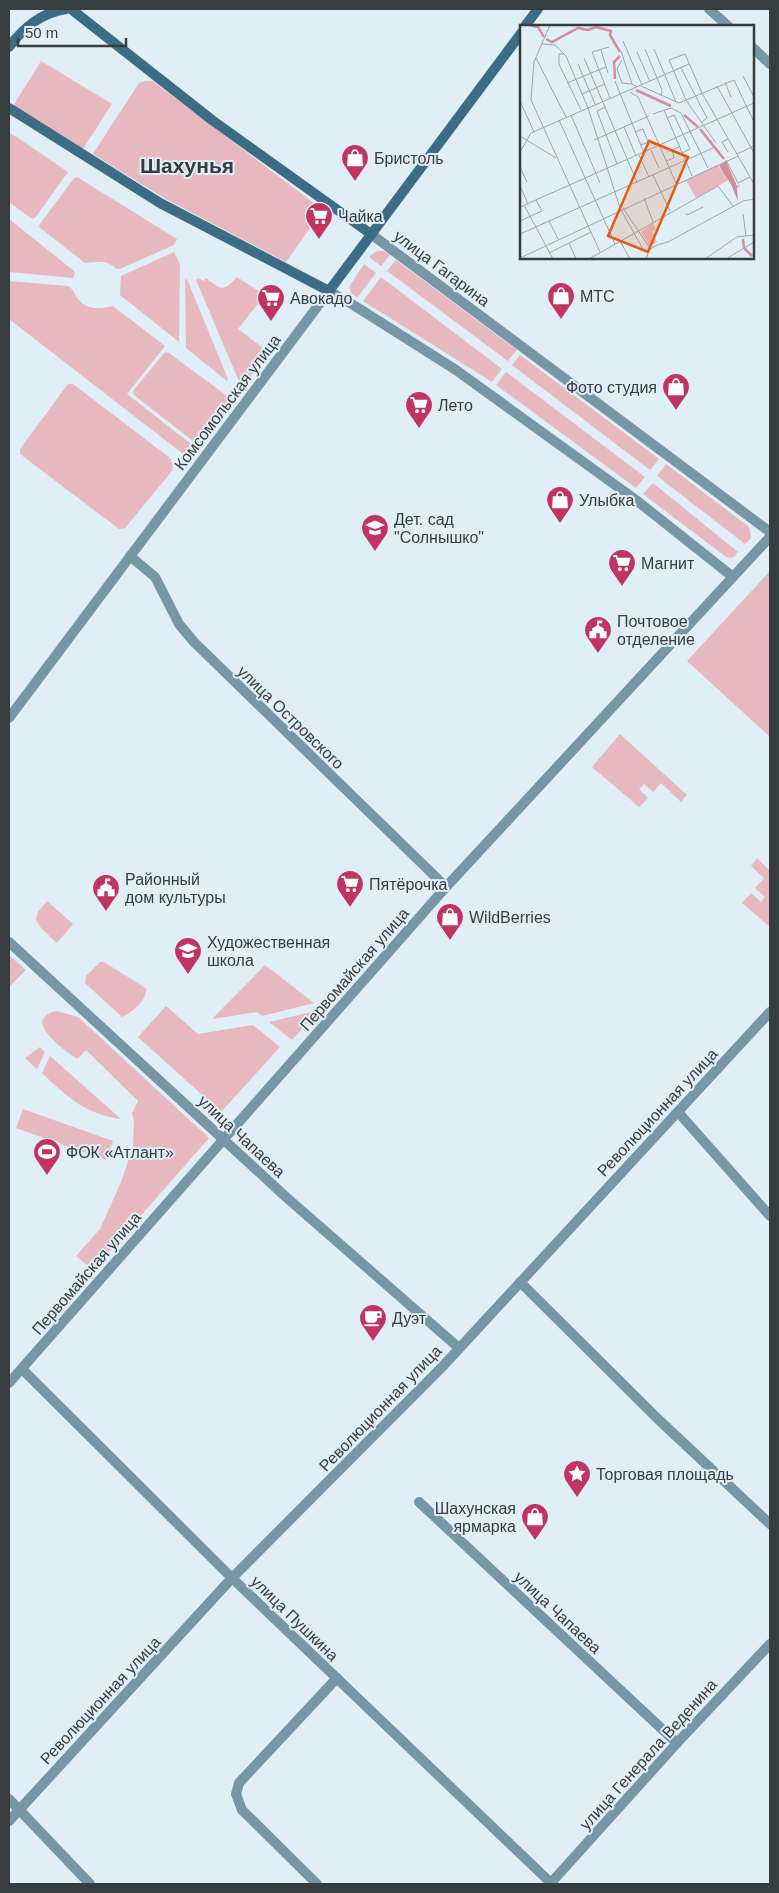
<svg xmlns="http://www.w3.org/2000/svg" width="779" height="1893" viewBox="0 0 779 1893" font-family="Arial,sans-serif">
	<rect width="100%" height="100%" fill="#e0eef5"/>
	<g fill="#e8b8c0">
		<path d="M41,61L112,104L83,149L13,106Z"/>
		<path d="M146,81H153L323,210L286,262L164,198L93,154L139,83Z"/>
		<path d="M9,132L68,172L35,218L32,219L9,202Z"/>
		<path d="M77,177L177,239L174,245L120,269H117C105,259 99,262 85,263L39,227L40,224L74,178Z"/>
		<path d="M9,219L74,271L75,274L73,278L9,272Z"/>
		<path d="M379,251H384L390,255L381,266L369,257L375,252Z"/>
		<path d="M174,252L180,264L179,342L120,295L121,276Z"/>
		<path d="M396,260L517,350L508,361L387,271Z"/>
		<path d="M364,264L376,273L357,298L351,293L349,287Z"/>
		<path d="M237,277L265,295L238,329L263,348C267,361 251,375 244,385L241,386L196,280L198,278L204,281L206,278C222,290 223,292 237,277Z"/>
		<path d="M381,277L502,369L492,382L363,301Z"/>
		<path d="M187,279L228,379L227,381L186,348L185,280Z"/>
		<path d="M9,281L68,286C73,289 73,291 76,296C85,311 98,309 113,306L165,346L127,394L195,447L187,457L9,319Z"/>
		<path d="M165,352L169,353L227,396L229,400L197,441H193L134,395L133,391Z"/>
		<path d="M520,355L659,459L650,470L512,365Z"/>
		<path d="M506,372L645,477L636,488L496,385Z"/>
		<path d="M68,384H73L170,458L173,465L172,471L125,528L119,529L20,454V449Z"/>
		<path d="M666,464L749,527L751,538L745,544L657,476Z"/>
		<path d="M653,483L738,552C734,557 733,559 726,557L643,494Z"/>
		<path d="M770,571V737L687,661Z"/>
		<path d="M620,734L687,795L681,802L661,783L653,792L644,784L639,789L648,798L639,807L592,767Z"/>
		<path d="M757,858L770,871V927L742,903L751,893L761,902L765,897L755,888L764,878L751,866Z"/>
		<path d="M47,901L73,924L57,943L41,928L36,920L38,912Z"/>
		<path d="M9,955L26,970L9,987Z"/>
		<path d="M100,962H104L147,989C144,1003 134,1011 122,1017L85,983L86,976Z"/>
		<path d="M265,965L314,1003L262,1016L257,1012L212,1019Z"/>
		<path d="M166,1006L198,1034L253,1025L280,1047L221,1112L138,1037Z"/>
		<path d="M320,1010L292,1040L269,1022Z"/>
		<path d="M57,1011L78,1017L209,1138L93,1270L76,1256L100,1229L121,1182L133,1146L134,1121L132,1113L138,1101L86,1050L77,1059C66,1051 44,1036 42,1022C45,1015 49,1012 57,1011Z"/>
		<path d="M40,1047L45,1052L37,1069L25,1058Z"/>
		<path d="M50,1056L121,1119C85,1114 67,1097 42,1073Z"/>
		<path d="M23,1109L113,1141L106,1160L16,1128Z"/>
	</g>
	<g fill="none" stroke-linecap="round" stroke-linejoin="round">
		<g stroke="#7796a6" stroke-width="10">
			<path d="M709,9L728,26"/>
			<path d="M753,48L770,64"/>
			<path d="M371,234L770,532"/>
			<path d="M130,556L155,577L179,624L194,642L446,887"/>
			<path d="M9,718L329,291L355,306L456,370L636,500L733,577"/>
			<path d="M9,942L286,1197L459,1348"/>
			<path d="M678,1112L770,1216"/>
			<path d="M520,1282L659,1420L770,1524"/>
			<path d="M22,1369L232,1578L552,1884"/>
			<path d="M9,1383L446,887L770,537"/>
			<path d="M419,1502L677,1743"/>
			<path d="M9,1799L90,1884"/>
			<path d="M9,1821L232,1578L443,1366L770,1012"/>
			<path d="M317,1884L242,1810L236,1794L239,1783L337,1678"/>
			<path d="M550,1884L677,1743L770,1644"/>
		</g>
		<g stroke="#3d6d84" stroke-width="10">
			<path d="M71,9L212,120L371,234"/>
			<path d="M525,26L538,9"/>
			<path d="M9,47C24,27 41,13 66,9"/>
			<path d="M9,108L160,203L329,291L522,32"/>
		</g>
	</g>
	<defs>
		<symbol id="shop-pin" viewBox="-11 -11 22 30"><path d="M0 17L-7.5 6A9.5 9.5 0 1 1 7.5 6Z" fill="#c13462" stroke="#e0eef5"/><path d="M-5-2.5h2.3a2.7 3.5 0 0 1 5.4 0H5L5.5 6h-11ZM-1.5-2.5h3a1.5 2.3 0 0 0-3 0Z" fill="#fff"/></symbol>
		<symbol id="supermarket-pin" viewBox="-11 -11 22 30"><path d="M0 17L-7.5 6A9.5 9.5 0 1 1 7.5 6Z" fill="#c13462" stroke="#e0eef5"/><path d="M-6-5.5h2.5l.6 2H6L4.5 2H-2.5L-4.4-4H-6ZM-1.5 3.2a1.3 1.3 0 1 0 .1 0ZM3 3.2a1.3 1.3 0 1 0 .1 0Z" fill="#fff"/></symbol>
		<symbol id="school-pin" viewBox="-11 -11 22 30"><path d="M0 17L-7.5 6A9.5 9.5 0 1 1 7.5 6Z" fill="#c13462" stroke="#e0eef5"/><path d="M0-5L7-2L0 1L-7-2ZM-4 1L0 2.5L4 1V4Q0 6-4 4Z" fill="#fff"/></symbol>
		<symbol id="civic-pin" viewBox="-11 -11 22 30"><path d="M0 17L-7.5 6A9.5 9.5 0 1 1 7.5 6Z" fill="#c13462" stroke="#e0eef5"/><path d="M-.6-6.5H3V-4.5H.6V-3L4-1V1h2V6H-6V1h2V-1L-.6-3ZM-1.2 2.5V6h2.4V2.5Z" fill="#fff"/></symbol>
		<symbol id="university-pin" viewBox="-11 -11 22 30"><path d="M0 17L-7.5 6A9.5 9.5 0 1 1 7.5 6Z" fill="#c13462" stroke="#e0eef5"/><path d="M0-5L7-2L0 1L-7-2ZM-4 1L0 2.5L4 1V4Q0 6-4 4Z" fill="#fff"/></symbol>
		<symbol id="stadium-pin" viewBox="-11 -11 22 30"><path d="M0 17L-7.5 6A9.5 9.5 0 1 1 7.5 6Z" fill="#c13462" stroke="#e0eef5"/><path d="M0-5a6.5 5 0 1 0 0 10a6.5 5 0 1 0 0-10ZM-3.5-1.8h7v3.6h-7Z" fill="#fff"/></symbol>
		<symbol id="cafe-pin" viewBox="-11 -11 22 30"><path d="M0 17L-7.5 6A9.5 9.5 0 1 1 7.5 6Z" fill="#c13462" stroke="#e0eef5"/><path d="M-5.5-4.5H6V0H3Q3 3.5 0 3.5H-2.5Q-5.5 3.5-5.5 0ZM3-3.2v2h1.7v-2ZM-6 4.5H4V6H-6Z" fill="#fff"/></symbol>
		<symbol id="sight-pin" viewBox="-11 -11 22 30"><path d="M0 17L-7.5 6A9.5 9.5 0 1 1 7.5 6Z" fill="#c13462" stroke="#e0eef5"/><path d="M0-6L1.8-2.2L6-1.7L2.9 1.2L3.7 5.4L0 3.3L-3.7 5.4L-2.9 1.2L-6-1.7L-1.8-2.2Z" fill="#fff"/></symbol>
	</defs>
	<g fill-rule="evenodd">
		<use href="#shop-pin" x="339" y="142" width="32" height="43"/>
		<use href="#supermarket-pin" x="303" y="200" width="32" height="43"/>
		<use href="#shop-pin" x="545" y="280" width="32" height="43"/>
		<use href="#supermarket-pin" x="255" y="282" width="32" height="43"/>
		<use href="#shop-pin" x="660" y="371" width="32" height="43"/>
		<use href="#supermarket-pin" x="403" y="389" width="32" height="43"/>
		<use href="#shop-pin" x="544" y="484" width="32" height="43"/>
		<use href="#school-pin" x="359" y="512" width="32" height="43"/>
		<use href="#supermarket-pin" x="606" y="547" width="32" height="43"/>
		<use href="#civic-pin" x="582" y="614" width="32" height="43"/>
		<use href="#supermarket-pin" x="334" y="868" width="32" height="43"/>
		<use href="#civic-pin" x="90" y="872" width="32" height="43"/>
		<use href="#shop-pin" x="434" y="901" width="32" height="43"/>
		<use href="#university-pin" x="172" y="935" width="32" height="43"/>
		<use href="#stadium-pin" x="31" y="1136" width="32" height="43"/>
		<use href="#cafe-pin" x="357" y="1302" width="32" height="43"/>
		<use href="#sight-pin" x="561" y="1458" width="32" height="43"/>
		<use href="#shop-pin" x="519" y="1501" width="32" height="43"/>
	</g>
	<g text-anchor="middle" stroke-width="4" stroke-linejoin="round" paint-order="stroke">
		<g font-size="16" fill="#373c3f" stroke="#e0eef5" text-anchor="start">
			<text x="374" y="164">Бристоль</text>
			<text x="338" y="222">Чайка</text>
			<text x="580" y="302">МТС</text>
			<text x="290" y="304">Авокадо</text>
			<text x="657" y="393" text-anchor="end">Фото студия</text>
			<text x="438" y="411">Лето</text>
			<text x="579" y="506">Улыбка</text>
			<text x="394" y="525">Дет. сад<tspan x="394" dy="18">"Солнышко"</tspan></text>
			<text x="641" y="569">Магнит</text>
			<text x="617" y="627">Почтовое<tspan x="617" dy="18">отделение</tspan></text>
			<text x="125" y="885">Районный<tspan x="125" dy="18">дом культуры</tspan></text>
			<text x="369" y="890">Пятёрочка</text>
			<text x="469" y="923">WildBerries</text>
			<text x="207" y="948">Художественная<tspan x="207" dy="18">школа</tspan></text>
			<text x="66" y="1158">ФОК «Атлант»</text>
			<text x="392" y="1324">Дуэт</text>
			<text x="596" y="1480">Торговая площадь</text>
			<text x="516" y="1514" text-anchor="end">Шахунская<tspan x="516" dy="18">ярмарка</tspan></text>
		</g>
		<g font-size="16" fill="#373c3f" stroke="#e0eef5">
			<text transform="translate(442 268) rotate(37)" y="6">улица Гагарина</text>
			<text transform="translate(227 402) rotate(-53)" y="6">Комсомольская улица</text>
			<text transform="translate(291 717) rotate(44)" y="6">улица Островского</text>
			<text transform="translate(354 969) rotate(-49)" y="6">Первомайская улица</text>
			<text transform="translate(657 1112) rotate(-47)" y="6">Революционная улица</text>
			<text transform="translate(242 1136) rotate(43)" y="6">улица Чапаева</text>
			<text transform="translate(86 1273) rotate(-49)" y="6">Первомайская улица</text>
			<text transform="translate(380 1408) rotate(-46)" y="6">Революционная улица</text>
			<text transform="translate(558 1612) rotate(43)" y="6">улица Чапаева</text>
			<text transform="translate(295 1618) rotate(44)" y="6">улица Пушкина</text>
			<text transform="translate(100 1700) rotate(-47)" y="6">Революционная улица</text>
			<text transform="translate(648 1754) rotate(-48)" y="6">улица Генерала Веденина</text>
		</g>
		<g font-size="21" font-weight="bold" fill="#373c3f" stroke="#e0eef5">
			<text x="187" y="173">Шахунья</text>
		</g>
	</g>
	<g transform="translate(520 25)">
		<rect width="234" height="234" fill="#e0eef5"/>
		<path d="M197,140L209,155L176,173L166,155ZM133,198L136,204L132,207L137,217L130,221L121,207Z" fill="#e8b8c0"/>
		<path d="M206,136L217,161L220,160L217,163L218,177L211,159L199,141Z" fill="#d78c9b"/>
		<path fill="none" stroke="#d78c9b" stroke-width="2.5" d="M9,0L18,2L24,12M26,14L32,17L58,3L68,5L76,2L91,6L90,10L100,27M95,54L94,37L100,31M116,65L151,81M164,90L178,102M180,104L204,134M223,214L224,223L232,231"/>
		<path fill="none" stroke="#9ca7ac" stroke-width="1" d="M30,0L14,37L11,75L80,227M103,16L122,60M22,19L35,20L46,31L68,83L100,183L124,226L129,225M89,22L72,27L90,73M125,24L142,65L141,71M134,24L156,77M81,25L88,48M101,26L112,59L117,62M117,27L130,57M44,29H39V39L61,85M16,33L46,92M64,33L117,157M102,35L97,44L102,58L112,59M58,39L75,79M161,43L187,93L182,97M223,51L234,72M95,56L124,128M205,57L211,72M47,58L86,42M121,61L159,78L214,55L234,97M197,61L234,128M110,67L118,72L156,158M62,69L85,59M0,76L14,107M86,82L77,86L97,139M144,85L172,151M133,89L151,83L161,88L188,143M51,90L80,158M147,93L154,90L170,124L162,128M39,95L95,219M184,101L166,75L149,35L165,29L182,68L234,159M184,101L196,118M104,102L116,131M115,107L123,104L128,117L121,120M0,111L36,133M208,114L202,117L208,127M74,115L129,91M131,125L139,143M0,127L11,108L169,39M217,129L234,121M119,130L129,152M206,135L218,158L230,152M146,136L154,133L152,125L159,122M0,142L7,157M133,150L150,186M0,161L8,179M124,173L133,197M4,180L33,234M0,182L234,78M103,183L130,223M166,188L167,190L183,182M223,189L226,211M0,196L22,186L16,175M29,196L38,214M0,209L193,123M100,216L110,234M49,218L56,234M29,228L71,207M0,233L218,131M69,234L198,161L213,181M126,234L129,225L137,220L148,217L223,176L234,174M185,234L217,212L234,210M206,234L234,217"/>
		<path fill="#e8590c" fill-opacity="0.15" stroke="#e8590c" stroke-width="2.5" d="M129,116L168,132L128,227L88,211Z"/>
		<rect width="234" height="234" fill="none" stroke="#373c3f" stroke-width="2.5"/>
	</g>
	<rect width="779" height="1893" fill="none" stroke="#373c3f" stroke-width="20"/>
	<path d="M18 38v8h108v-8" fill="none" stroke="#373c3f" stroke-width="2.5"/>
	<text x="25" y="38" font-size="15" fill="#373c3f" stroke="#e0eef5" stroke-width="4" paint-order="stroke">50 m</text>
</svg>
